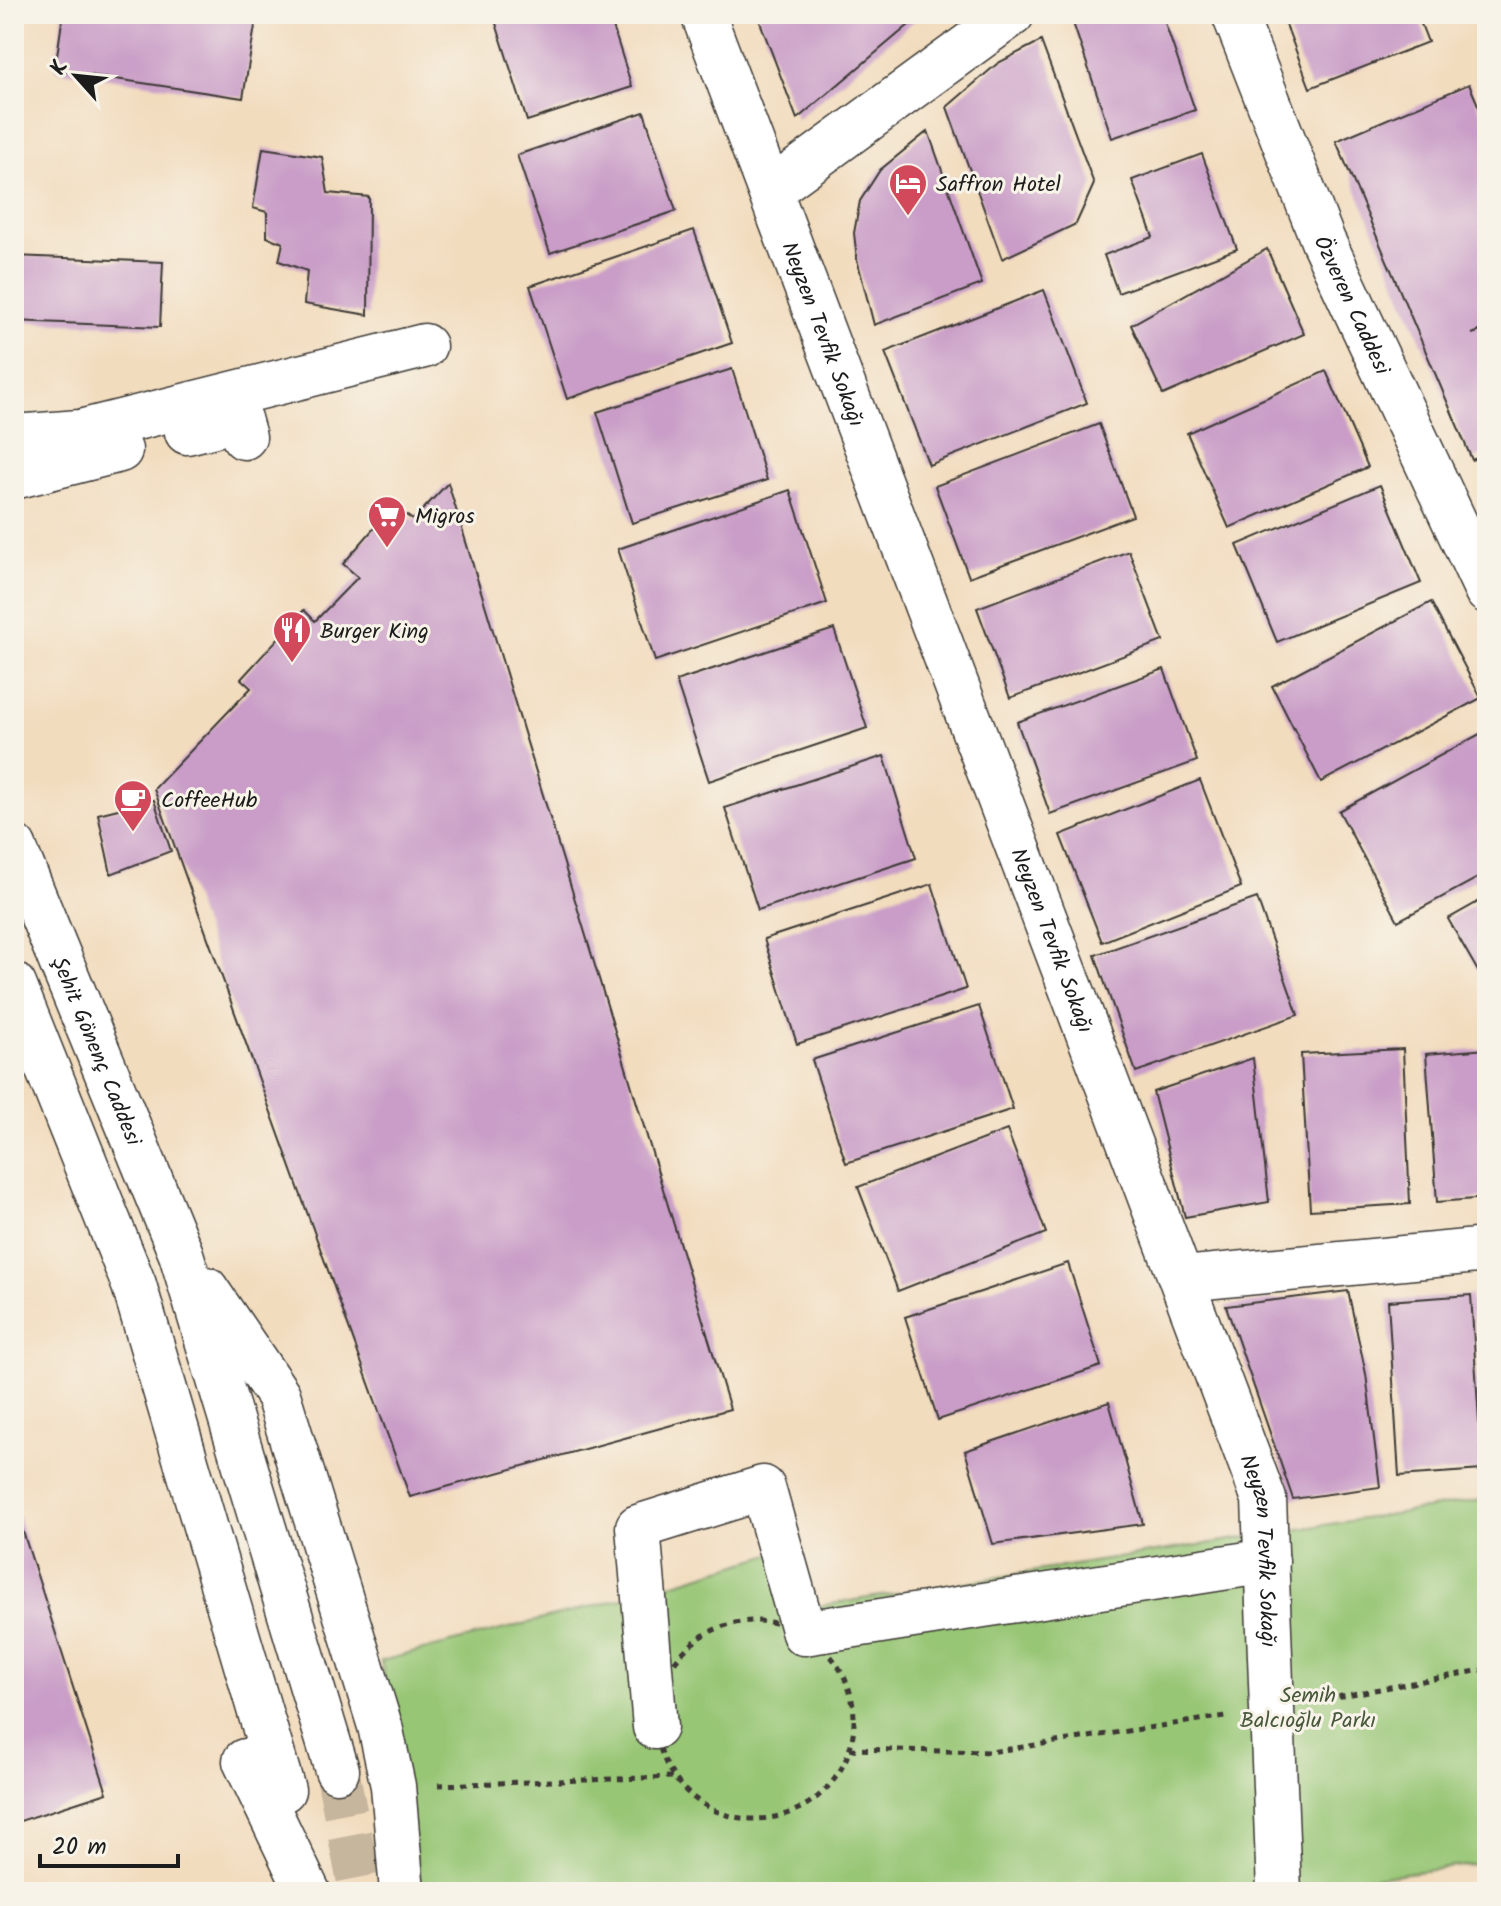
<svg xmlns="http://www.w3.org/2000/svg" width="1501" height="1906" viewBox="0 0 1501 1906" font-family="Kalam,sans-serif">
	<rect width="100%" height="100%" fill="#f7f3e8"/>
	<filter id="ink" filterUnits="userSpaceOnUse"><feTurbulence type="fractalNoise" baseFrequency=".0125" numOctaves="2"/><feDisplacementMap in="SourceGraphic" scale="16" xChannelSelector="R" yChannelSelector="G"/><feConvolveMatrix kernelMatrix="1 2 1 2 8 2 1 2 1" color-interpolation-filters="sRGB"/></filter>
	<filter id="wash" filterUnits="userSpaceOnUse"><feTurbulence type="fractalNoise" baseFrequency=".006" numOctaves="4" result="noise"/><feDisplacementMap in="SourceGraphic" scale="32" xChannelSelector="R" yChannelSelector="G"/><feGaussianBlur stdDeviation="1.8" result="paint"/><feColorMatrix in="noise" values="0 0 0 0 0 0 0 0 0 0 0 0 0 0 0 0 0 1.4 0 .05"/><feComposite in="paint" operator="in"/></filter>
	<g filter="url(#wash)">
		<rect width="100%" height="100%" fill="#f2dcbe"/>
		<path fill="#97c674" stroke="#5a7148" stroke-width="2" d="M1487,1499V1863L1254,1892H422L381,1661L625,1598L801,1545L812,1607Z"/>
		<g id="blocks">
			<g fill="#c99dc7">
				<path d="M63,14H257L243,98L55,70Z"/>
				<path d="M503,14H609L632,87L527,121L494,17Z"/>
				<path d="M757,14H922L797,119Z"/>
				<path d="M1070,14H1162L1195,110L1112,138Z"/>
				<path d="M1282,14H1417L1428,42L1310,88Z"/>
				<path d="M1041,41L1094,184L1076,224L1002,259L947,107L998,63Z"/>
				<path d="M1469,84L1487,126V328L1472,334L1487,329V454L1472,460L1336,141Z"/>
				<path d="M644,112L676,211L550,253L517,155Z"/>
				<path d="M928,131L982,284L874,325L857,259L854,233L860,201L880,170Z"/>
				<path d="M263,148L322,157L328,193L369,197L368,315L304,304L307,271L279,261L283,243L267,237V212L253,208Z"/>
				<path d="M1202,154L1237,249L1118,293L1104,255L1153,237L1132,180Z"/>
				<path d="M694,230L732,343L567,399L530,286Z"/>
				<path d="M1267,249L1304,334L1163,395L1131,325Z"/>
				<path d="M14,256L163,262L160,327L14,321Z"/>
				<path d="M1044,290L1087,403L929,465L885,352Z"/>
				<path d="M732,369L767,480L632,523L597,412Z"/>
				<path d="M1326,371L1368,467L1229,528L1187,433Z"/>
				<path d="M1099,424L1133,516L969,577L935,486Z"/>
				<path d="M448,483L730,1409L410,1497L154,789L251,688L241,679L304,610L315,621L358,577L343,564L393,506L413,520Z"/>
				<path d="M1380,485L1421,583L1277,642L1237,545Z"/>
				<path d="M790,490L827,603L655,661L618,549Z"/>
				<path d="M1129,551L1163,641L1010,698L977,608Z"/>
				<path d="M1431,602L1481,698L1321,782L1272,686Z"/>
				<path d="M834,629L867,728L709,781L676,681Z"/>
				<path d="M1164,669L1197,761L1050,814L1017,722Z"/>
				<path d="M1487,730V873L1398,921L1339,811Z"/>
				<path d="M884,756L916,858L758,910L725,808Z"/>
				<path d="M1200,780L1241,887L1102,942L1060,835Z"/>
				<path d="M154,800L171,851L111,874L98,814Z"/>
				<path d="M932,884L966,989L797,1044L764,939Z"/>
				<path d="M1487,897V987L1448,919Z"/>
				<path d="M1257,898L1298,1015L1136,1072L1095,955Z"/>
				<path d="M979,1006L1013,1109L846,1163L812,1060Z"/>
				<path d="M1403,1049L1410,1204L1310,1210L1301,1054Z"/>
				<path d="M1487,1049V1198L1437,1202L1426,1054Z"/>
				<path d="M1253,1058L1269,1202L1185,1217L1153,1092Z"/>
				<path d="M1007,1130L1046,1233L898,1291L858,1187Z"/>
				<path d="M1068,1263L1101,1366L938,1420L905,1317Z"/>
				<path d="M1348,1291L1366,1374L1380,1487L1293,1499L1226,1306Z"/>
				<path d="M1471,1295L1482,1470L1399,1476L1388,1301Z"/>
				<path d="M1109,1402L1143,1524L993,1544L965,1451Z"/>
				<path d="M18,1516L107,1793L14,1823V1517Z"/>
			</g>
		</g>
	</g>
	<g filter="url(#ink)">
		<use href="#blocks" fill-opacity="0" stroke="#3c3934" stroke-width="2"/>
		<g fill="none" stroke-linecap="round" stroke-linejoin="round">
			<path stroke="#c7b69e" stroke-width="44" stroke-dasharray="44 22" stroke-linecap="butt" d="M337,1770L361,1892"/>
			<defs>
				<g id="minor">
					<path id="s1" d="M703,14L1264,1499L1279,1892"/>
					<path id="s2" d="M1234,14L1323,241L1487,591"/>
					<path d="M771,190L1012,14"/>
					<path d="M187,432L239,419L244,437"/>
					<path d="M14,437L80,432L424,346"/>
					<path d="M14,477L120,450"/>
					<path d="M1183,1279L1487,1250"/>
					<path d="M655,1727L638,1527L763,1488L804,1633L1267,1561"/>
				</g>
				<g id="major">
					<path id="s3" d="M14,847L181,1254L337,1770"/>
					<path d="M14,985L134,1285L283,1790"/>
					<path d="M206,1289L278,1395L380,1726L393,1786L402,1892"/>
					<path d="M245,1761L308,1892"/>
				</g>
			</defs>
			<use href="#minor" stroke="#3c3934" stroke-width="47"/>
			<use href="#major" stroke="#3c3934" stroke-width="47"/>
			<g stroke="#3c3934" stroke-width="5" stroke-dasharray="6 6" stroke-linecap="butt">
				<circle cx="755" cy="1720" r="99"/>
				<path d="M1315,1701L1487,1669"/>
				<path d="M850,1749L990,1752L1226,1716"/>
				<path d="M438,1785L673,1777"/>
			</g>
			<use href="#minor" stroke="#fff" stroke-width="44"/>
			<use href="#major" stroke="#fff" stroke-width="44"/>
		</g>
	</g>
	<defs>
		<symbol id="hotel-pin" viewBox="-11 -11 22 30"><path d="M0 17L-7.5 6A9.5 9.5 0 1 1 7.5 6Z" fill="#d1495b" stroke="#f7f3e8"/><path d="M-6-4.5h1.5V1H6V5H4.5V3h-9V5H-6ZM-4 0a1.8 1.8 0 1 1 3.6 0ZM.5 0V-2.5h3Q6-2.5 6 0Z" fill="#fff"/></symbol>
		<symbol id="supermarket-pin" viewBox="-11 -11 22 30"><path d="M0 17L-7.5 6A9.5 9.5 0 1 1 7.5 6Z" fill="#d1495b" stroke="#f7f3e8"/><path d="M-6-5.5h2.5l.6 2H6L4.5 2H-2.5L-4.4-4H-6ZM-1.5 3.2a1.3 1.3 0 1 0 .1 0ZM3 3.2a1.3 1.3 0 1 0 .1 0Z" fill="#fff"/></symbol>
		<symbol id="restaurant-pin" viewBox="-11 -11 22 30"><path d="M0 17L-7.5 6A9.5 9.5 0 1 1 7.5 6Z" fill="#d1495b" stroke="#f7f3e8"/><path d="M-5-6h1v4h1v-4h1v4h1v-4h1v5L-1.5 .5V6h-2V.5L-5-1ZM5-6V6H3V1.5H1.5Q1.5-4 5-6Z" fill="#fff"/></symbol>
		<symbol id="cafe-pin" viewBox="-11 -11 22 30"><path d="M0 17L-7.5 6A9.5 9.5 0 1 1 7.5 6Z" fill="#d1495b" stroke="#f7f3e8"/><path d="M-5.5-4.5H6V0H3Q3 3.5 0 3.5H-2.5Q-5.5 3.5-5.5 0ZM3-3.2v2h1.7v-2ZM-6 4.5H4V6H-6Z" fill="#fff"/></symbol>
	</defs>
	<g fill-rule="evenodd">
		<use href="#hotel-pin" x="886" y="161" width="44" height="60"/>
		<use href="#supermarket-pin" x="365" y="493" width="44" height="60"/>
		<use href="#restaurant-pin" x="270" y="608" width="44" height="60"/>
		<use href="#cafe-pin" x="111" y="777" width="44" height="60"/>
	</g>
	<g text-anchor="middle" stroke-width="6" stroke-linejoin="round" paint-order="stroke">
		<g font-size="22" fill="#1c1c1c" stroke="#f7f3e8" text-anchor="start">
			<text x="936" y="191">Saffron Hotel</text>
			<text x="415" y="523">Migros</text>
			<text x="320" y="638">Burger King</text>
			<text x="161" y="807">CoffeeHub</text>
		</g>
		<g font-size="22" fill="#1c1c1c" stroke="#f7f3e8">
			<text dy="8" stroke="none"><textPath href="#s2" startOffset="314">Özveren Caddesi</textPath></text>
			<text dy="8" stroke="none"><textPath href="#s1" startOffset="342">Neyzen Tevfik Sokağı</textPath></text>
			<text dy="8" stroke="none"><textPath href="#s1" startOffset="990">Neyzen Tevfik Sokağı</textPath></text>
			<text dy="8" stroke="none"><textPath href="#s3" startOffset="220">Şehit Gönenç Caddesi</textPath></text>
			<text dy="8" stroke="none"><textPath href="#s1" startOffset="1638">Neyzen Tevfik Sokağı</textPath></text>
		</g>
		<g font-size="22" fill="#47583b" stroke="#f7f3e8">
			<text x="1308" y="1702">Semih<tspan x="1308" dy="25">Balcıoğlu Parkı</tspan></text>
		</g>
	</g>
	<rect width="1501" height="1906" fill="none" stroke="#f7f3e8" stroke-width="48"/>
	<g transform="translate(76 76) rotate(297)" stroke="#f7f3e8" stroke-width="6" paint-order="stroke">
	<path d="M0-6L14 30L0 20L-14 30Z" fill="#1c1c1c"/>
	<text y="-12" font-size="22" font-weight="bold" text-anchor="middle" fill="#1c1c1c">K</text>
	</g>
	<path d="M40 1854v12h138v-12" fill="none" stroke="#1c1c1c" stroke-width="4"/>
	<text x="52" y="1854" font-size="24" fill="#1c1c1c" stroke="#f7f3e8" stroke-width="6" paint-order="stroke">20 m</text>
</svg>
